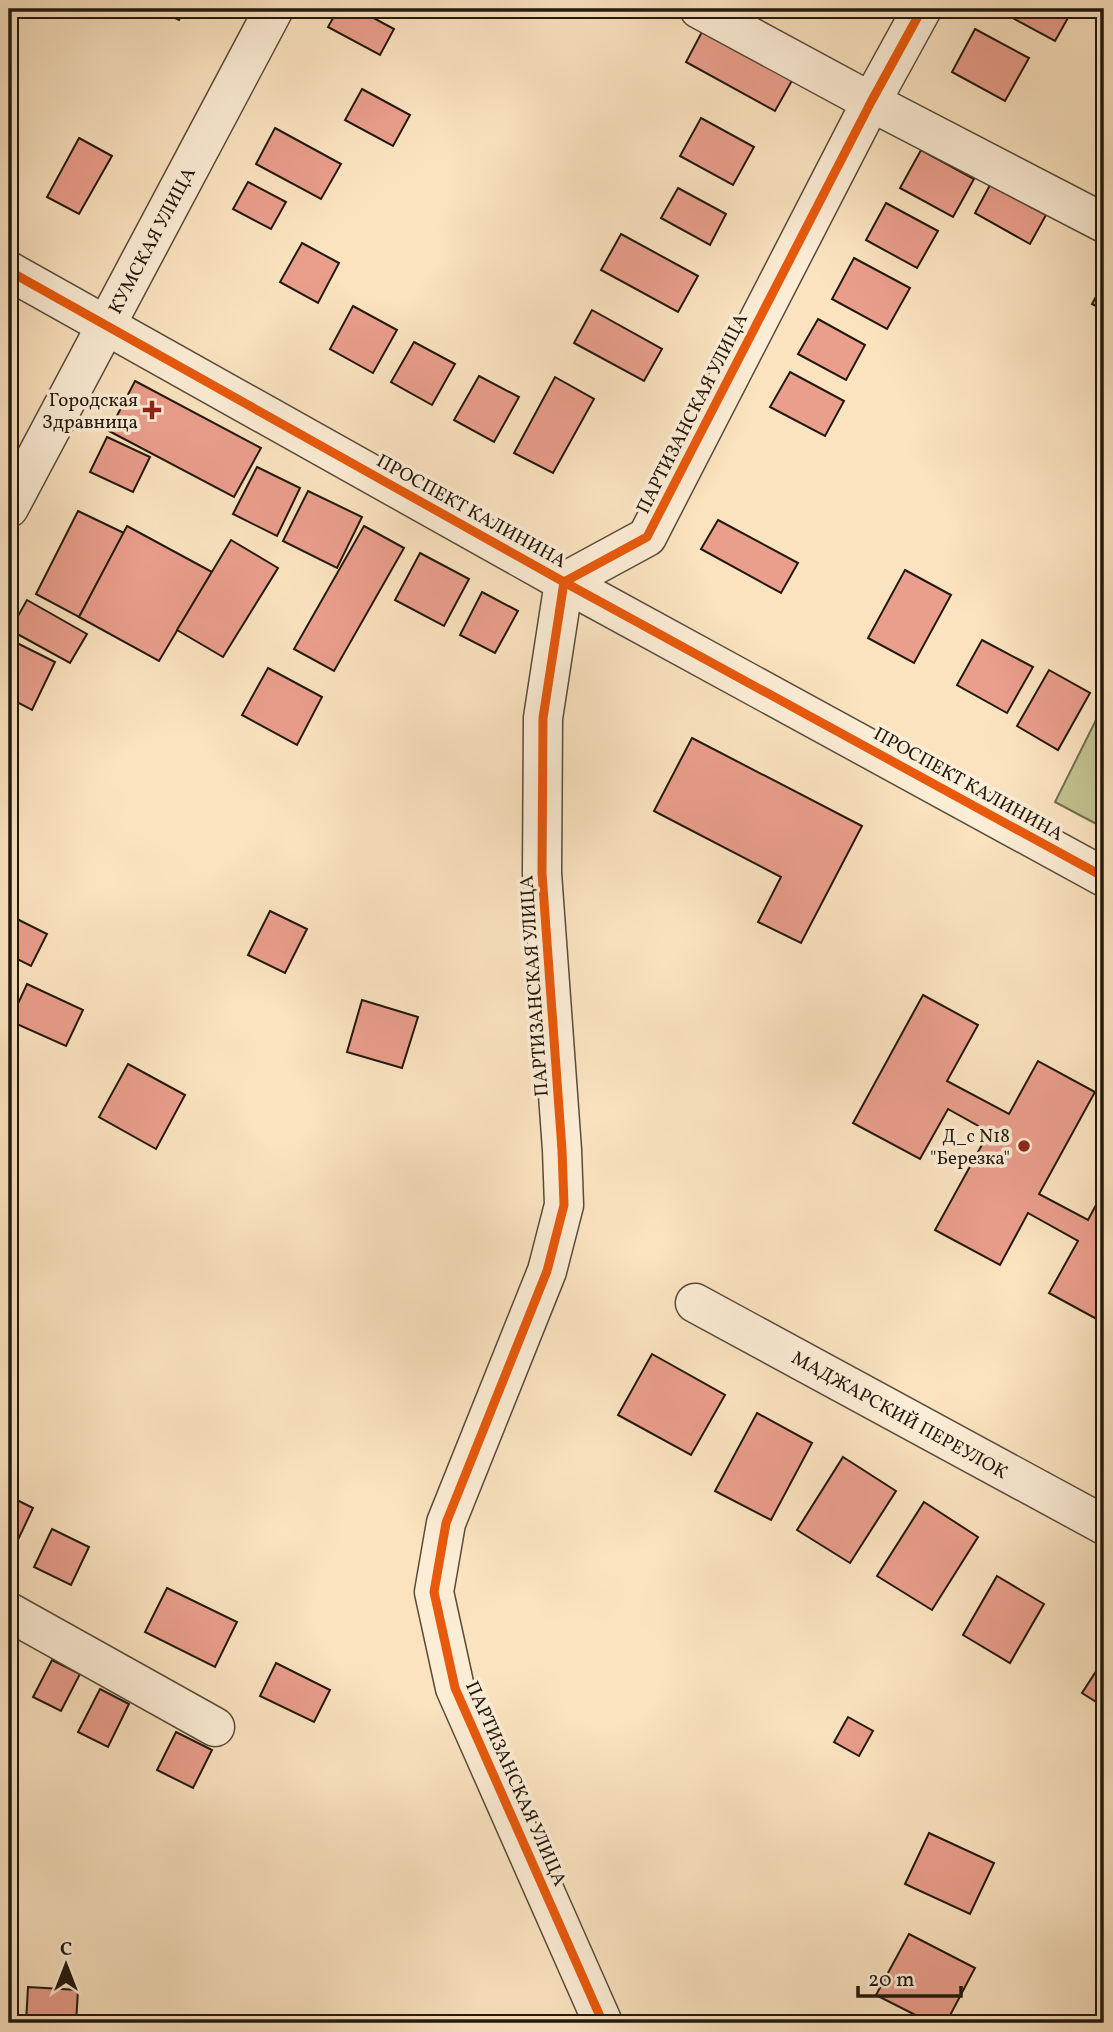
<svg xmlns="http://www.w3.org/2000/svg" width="1113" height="2032" viewBox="0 0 1113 2032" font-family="Vollkorn,serif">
	<rect width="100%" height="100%" fill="#fbe3c0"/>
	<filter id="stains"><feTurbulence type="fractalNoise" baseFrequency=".00286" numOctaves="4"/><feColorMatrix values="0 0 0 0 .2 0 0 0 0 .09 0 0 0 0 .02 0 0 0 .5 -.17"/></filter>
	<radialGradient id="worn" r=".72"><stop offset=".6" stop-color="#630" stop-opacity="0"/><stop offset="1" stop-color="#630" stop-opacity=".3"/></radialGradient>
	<path fill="#c2c390" stroke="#726e4f" stroke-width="2" d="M1104,704V828L1055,802Z"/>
	<g fill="#ea9e8c" stroke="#22190e" stroke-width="2">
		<path d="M157,9H185L179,20Z"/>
		<path d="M338,9H357L394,29L380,55L328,27Z"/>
		<path d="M999,9H1073L1055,41L998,10Z"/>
		<path d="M704,28L794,77L775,111L686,62Z"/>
		<path d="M975,29L1029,58L1005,101L952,72Z"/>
		<path d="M362,89L410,115L393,146L345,120Z"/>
		<path d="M701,118L754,147L733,185L680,156Z"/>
		<path d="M275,128L341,164L321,199L256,164Z"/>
		<path d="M79,138L112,156L79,214L47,197Z"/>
		<path d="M921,150L974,179L953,217L900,188Z"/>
		<path d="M248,182L286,202L271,229L233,209Z"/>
		<path d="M990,185L1046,215L1030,244L975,213Z"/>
		<path d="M678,188L726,214L710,245L661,218Z"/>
		<path d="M886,203L938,231L917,268L866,240Z"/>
		<path d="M621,234L698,276L678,312L601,270Z"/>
		<path d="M302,243L339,263L318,303L280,282Z"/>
		<path d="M854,258L910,288L887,329L832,299Z"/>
		<path d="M1104,282V310L1092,304Z"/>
		<path d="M353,306L397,330L373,373L330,349Z"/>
		<path d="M592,310L662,349L644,381L574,343Z"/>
		<path d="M818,319L865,345L846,380L798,354Z"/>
		<path d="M414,342L455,364L432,405L391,382Z"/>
		<path d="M790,372L844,401L825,436L770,407Z"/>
		<path d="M479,376L519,397L494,442L454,420Z"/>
		<path d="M555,377L594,399L553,473L514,453Z"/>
		<path d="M135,381L261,448L234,497L109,431Z"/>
		<path d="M107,437L150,457L133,492L90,472Z"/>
		<path d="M257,467L300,488L277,536L233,514Z"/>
		<path d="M308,491L362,517L337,568L283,541Z"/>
		<path d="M78,511L124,533L79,617L36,594Z"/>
		<path d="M718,520L798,563L781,593L701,549Z"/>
		<path d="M127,526L212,572L159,661L79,617Z"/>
		<path d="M364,526L404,548L334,671L294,649Z"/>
		<path d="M231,540L278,568L223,657L177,630Z"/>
		<path d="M420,553L469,579L444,626L395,600Z"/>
		<path d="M905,570L951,595L914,663L868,638Z"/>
		<path d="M482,592L518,611L495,653L460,635Z"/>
		<path d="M27,600L87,634L70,663L10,630Z"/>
		<path d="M9,639L55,662L32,710L9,698Z"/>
		<path d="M982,640L1033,667L1007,713L957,685Z"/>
		<path d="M268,668L322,697L297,745L242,715Z"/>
		<path d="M1049,670L1090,693L1058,750L1017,726Z"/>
		<path d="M692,738L862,826L801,943L758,922L781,877L654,811Z"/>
		<path d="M270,911L307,929L285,973L248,955Z"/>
		<path d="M9,915L47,934L31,966L9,955Z"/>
		<path d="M27,984L83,1010L66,1046L10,1021Z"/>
		<path d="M923,995L978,1025L947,1081L1009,1114L1038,1061L1095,1092L1039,1194L1088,1220L1104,1190V1323L1049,1293L1078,1241L1028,1213L1000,1265L935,1230L989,1132L948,1109L920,1159L853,1123Z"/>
		<path d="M362,1000L418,1017L402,1068L347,1052Z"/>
		<path d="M128,1064L185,1095L156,1149L99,1117Z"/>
		<path d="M652,1354L725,1395L691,1455L618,1415Z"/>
		<path d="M757,1413L812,1443L771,1520L715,1491Z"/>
		<path d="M843,1457L896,1491L850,1563L797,1530Z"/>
		<path d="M9,1496L33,1508L16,1544L9,1541Z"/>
		<path d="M924,1502L978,1537L932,1610L877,1576Z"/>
		<path d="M52,1529L89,1547L71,1585L34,1567Z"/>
		<path d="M997,1576L1044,1604L1010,1663L963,1635Z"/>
		<path d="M167,1588L237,1622L215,1667L145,1632Z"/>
		<path d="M1104,1659V1707L1082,1693Z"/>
		<path d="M52,1660L80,1674L61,1711L33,1697Z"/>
		<path d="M276,1663L330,1690L314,1722L260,1696Z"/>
		<path d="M100,1689L129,1704L108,1747L78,1732Z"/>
		<path d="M848,1717L873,1731L859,1756L834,1742Z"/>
		<path d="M176,1732L212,1750L193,1788L157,1770Z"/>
		<path d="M929,1833L994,1863L970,1914L905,1884Z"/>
		<path d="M909,1934L975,1968L946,2023H931L876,1995Z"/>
		<path d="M28,1987L78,1990L76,2023H26Z"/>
	</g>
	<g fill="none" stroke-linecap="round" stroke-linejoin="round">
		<defs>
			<g id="minor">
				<path d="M699,9L871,102L1104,223"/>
				<path d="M9,271L564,582L1104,877"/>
				<path d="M9,508L274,9"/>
				<path d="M695,1303L1104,1525"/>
				<path d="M9,1612L215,1727"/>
				<path d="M603,2023L455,1688L434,1592L446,1523L547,1271L564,1205L562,1150L542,873L543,718L564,582L647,537L871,102L922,9"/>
			</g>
		</defs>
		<use href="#minor" stroke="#584c3a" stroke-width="41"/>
		<use href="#minor" stroke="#fcedd6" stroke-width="38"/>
		<defs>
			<g id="cycleway">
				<path d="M9,271L564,582L1104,877"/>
				<path d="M603,2023L455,1688L434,1592L446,1523L547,1271L564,1205L562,1150L542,873L543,718L564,582L647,537L871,102L922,9"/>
			</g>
		</defs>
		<use href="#cycleway" stroke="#fcedd6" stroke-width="13"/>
		<use href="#cycleway" stroke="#e8590c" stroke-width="9"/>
	</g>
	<g fill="#8f2418" stroke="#fcedd6" stroke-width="2.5">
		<path d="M148.5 399.5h7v7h7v7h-7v7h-7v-7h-7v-7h7z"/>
		<circle cx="1024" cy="1146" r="7"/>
	</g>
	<g text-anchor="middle" stroke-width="7" stroke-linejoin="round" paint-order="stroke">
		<g font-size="19" fill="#22190e" stroke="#fcedd6">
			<text transform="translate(151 240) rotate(-62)" y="7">КУМСКАЯ УЛИЦА</text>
			<text transform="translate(691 413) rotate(-63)" y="7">ПАРТИЗАНСКАЯ УЛИЦА</text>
			<text transform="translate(472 510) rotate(29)" y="7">ПРОСПЕКТ КАЛИНИНА</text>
			<text transform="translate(969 783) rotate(29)" y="7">ПРОСПЕКТ КАЛИНИНА</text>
			<text transform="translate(533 986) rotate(-94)" y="7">ПАРТИЗАНСКАЯ УЛИЦА</text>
			<text transform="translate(900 1414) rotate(29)" y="7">МАДЖАРСКИЙ ПЕРЕУЛОК</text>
			<text transform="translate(517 1783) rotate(66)" y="7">ПАРТИЗАНСКАЯ УЛИЦА</text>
		</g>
		<g font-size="19" fill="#22190e" stroke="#fcedd6" text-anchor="end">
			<text x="138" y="406">Городская<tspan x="138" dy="22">Здравница</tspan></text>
			<text x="1010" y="1142">Д_с N18<tspan x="1010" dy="22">"Березка"</tspan></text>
		</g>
	</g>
	<rect width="1113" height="2032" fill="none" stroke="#fbe3c0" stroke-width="35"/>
	<rect x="10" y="10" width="1092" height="2011" fill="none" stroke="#22190e" stroke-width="3.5"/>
	<rect x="18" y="18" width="1078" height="1997" fill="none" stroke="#22190e" stroke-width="2"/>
	<g transform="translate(66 1965)" stroke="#fcedd6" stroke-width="5" paint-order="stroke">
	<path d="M0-5L12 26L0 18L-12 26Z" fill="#22190e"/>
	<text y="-10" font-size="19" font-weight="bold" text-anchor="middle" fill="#22190e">С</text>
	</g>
	<path d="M858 1986v10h103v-10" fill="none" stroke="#22190e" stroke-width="3.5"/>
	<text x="868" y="1986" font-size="21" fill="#22190e" stroke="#fcedd6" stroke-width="5" paint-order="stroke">20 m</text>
	<rect width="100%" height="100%" filter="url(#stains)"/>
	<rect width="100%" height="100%" fill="url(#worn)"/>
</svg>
